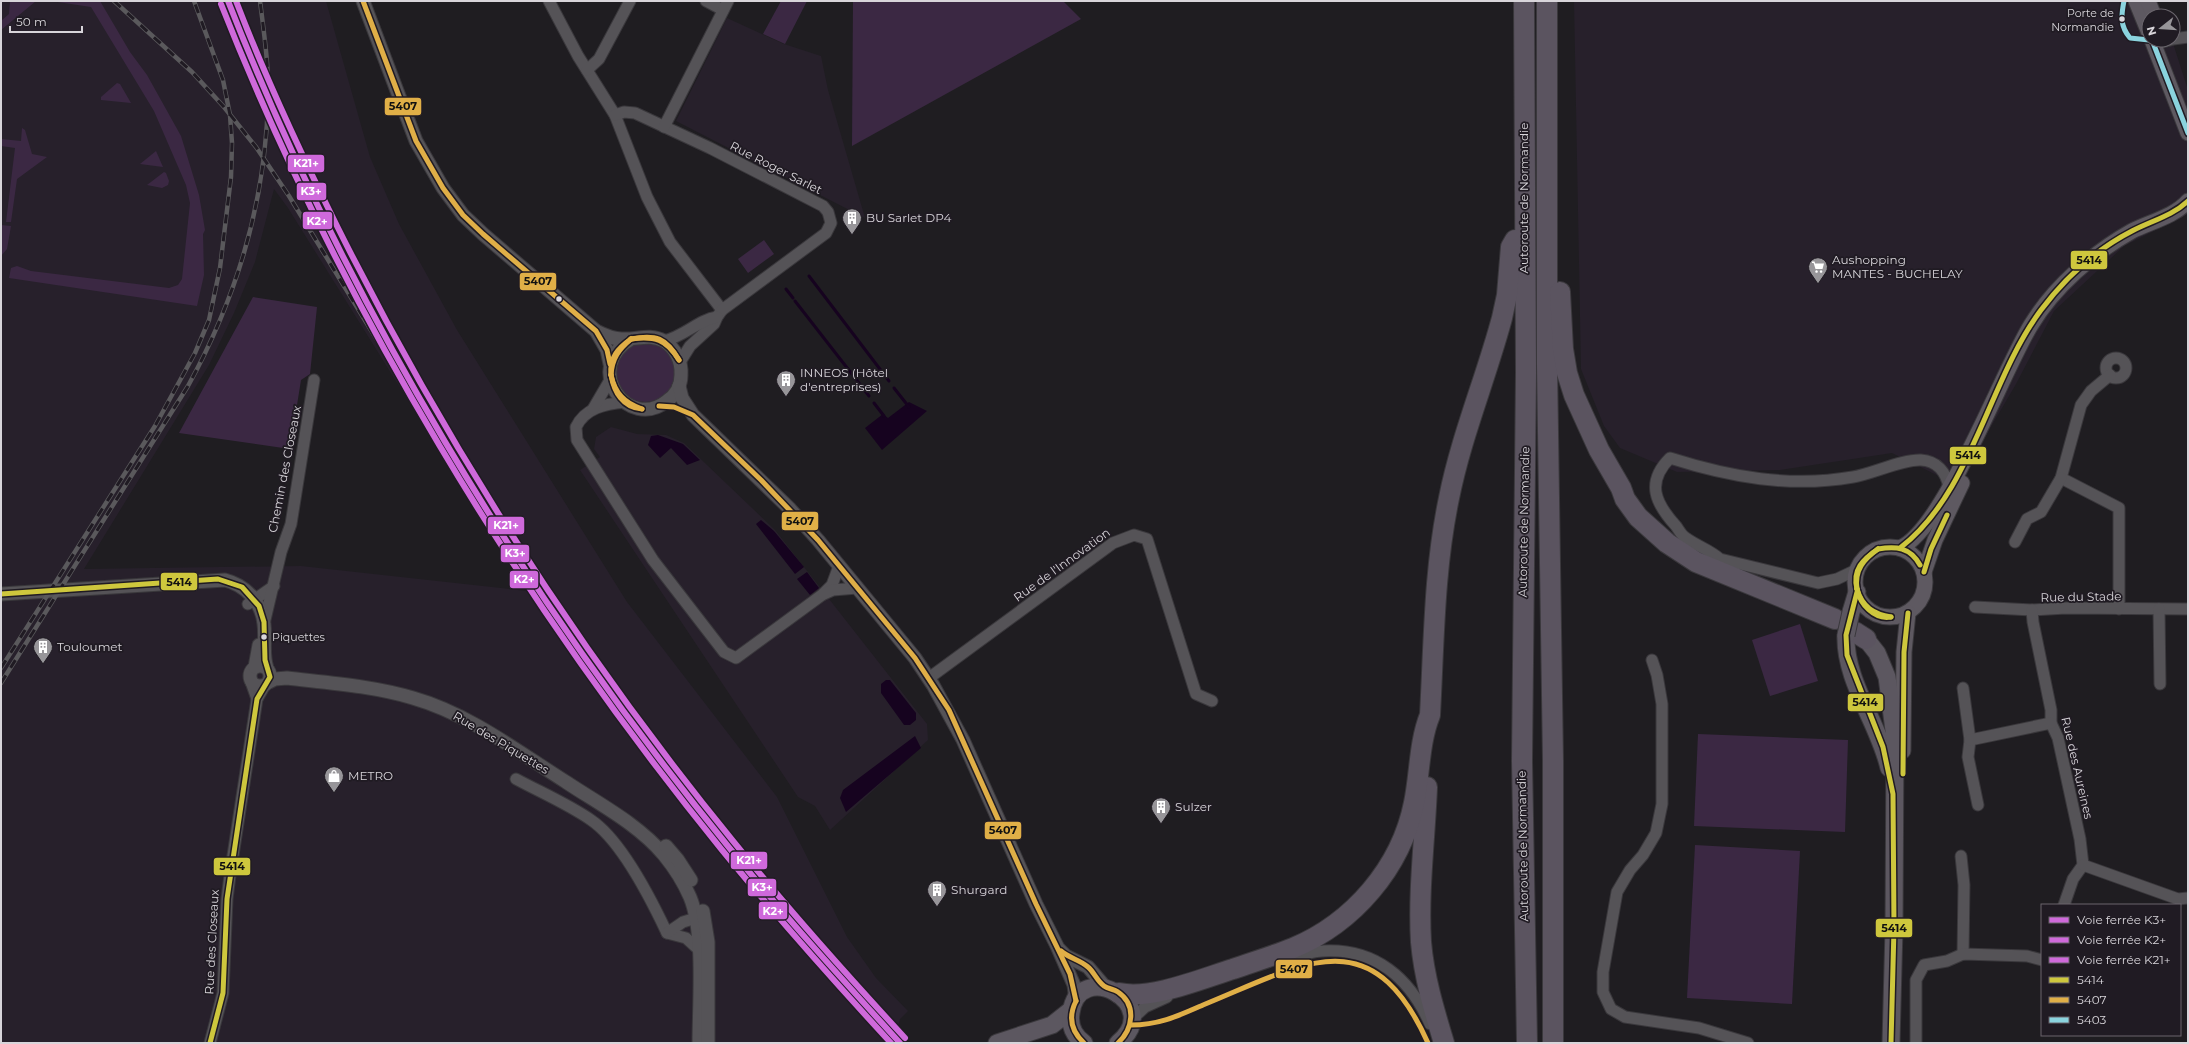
<svg xmlns="http://www.w3.org/2000/svg" width="2189" height="1044" viewBox="0 0 2189 1044" font-family="Montserrat,sans-serif">
	<rect width="100%" height="100%" fill="#1f1d21"/>
	<g fill="#27202b" fill-rule="evenodd">
		<path d="M1,1H326L370,157L399,224L457,330L627,602L777,797L847,937L876,978L908,1011L900,1019L897,1030L909,1043H1ZM274,189L288,208L527,591L301,566L84,569L209,365L234,313L255,262Z"/>
		<path d="M1574,1H2156L2162,16H2149V40H2172L2188,90V214L2124,246L2054,311L2016,384L1957,485L1892,453L1780,470L1677,472L1620,448L1604,426L1581,369Z"/>
		<path d="M727,18L784,44L821,56L828,90L865,218L676,121Z"/>
		<path d="M611,427L637,434L666,435L684,443L775,530L927,724L928,740L830,830L815,806L798,797L580,470L600,457L594,449L596,437Z"/>
	</g>
	<g fill="#3b2843">
		<path d="M10,1H36L1,30V21L9,14Z"/>
		<path d="M51,1H100L130,52L147,75L181,136L199,195L205,230L203,234L204,275L197,306L9,278L11,268L17,266L31,271L169,288L178,285L182,279L190,203L186,185L154,111L91,7Z"/>
		<path d="M781,1H807L785,44L763,34Z"/>
		<path d="M853,1H1063L1081,19L852,146Z"/>
		<path d="M117,83L120,84L131,103L101,100V97Z"/>
		<path d="M22,128L25,130L32,154L47,157L17,179L11,222H6L15,148L1,146V139L21,141Z"/>
		<path d="M156,151L163,167L140,164Z"/>
		<path d="M164,172L166,173L169,181L168,185L162,188L147,185Z"/>
		<path d="M1,225L11,226L7,249L1,256Z"/>
		<path d="M764,240L774,254L748,273L738,259Z"/>
		<path d="M253,297L317,307L310,374L301,380L290,449L179,433Z"/>
		<circle cx="645" cy="372" r="30"/>
		<path d="M1800,624L1818,681L1770,696L1752,640Z"/>
		<path d="M1698,734L1848,740L1845,832L1694,826Z"/>
		<path d="M1695,845L1800,851L1792,1004L1687,998Z"/>
	</g>
	<g fill="#16031f">
		<path d="M909,402L927,411L882,450L865,428L883,414L888,418Z"/>
		<path d="M658,435L683,444L700,460L687,465L671,448L660,458L648,445L651,436Z"/>
		<path d="M761,520L774,531L804,567L795,574L756,524Z"/>
		<path d="M807,572L819,588L810,595L797,579Z"/>
		<path d="M886,680H890L916,713V720L910,725H904L881,693V684Z"/>
		<path d="M915,736L921,748L846,812L840,798L843,790Z"/>
	</g>
	<g fill="none" stroke-linecap="round" stroke-linejoin="round">
		<g stroke="#16031f" stroke-width="3">
			<path d="M809,276L889,381"/>
			<path d="M786,289L793,298"/>
			<path d="M795,301L869,396"/>
			<path d="M894,388L909,407"/>
			<path d="M874,403L884,416"/>
		</g>
		<defs>
			<g id="minor">
				<path d="M549,1L578,56L615,115L647,197L670,242L722,310L717,317L714,324L690,346L680,362"/>
				<path d="M706,1L723,10"/>
				<path d="M2173,39L2188,37"/>
				<path d="M2154,44L2170,40"/>
				<path d="M587,70L599,59L630,1"/>
				<path d="M615,115L624,112L635,113L710,148L823,206L828,212L831,223L826,233L722,310"/>
				<path d="M664,127L728,1"/>
				<path d="M664,341C685,336 698,320 717,317"/>
				<circle cx="2116" cy="368" r="10"/>
				<path d="M2110,375L2091,391L2081,405L2061,478L2119,508V609"/>
				<path d="M625,402C605,404 585,408 576,427L577,440L653,560L724,652L736,658L822,595L832,585L839,566"/>
				<path d="M593,409L610,380"/>
				<path d="M2015,542L2027,519L2041,512L2061,478"/>
				<path d="M1858,569L1837,579L1818,583L1720,559C1710,550 1697,546 1686,538C1681,535 1679,530 1676,526C1656,504 1645,483 1670,458C1730,477 1790,488 1853,477C1872,474 1903,459 1921,460C1937,461 1946,472 1949,487"/>
				<path d="M824,594L833,590L857,588"/>
				<path d="M248,604L274,586"/>
				<path d="M1975,607L2032,610L2066,608L2188,609"/>
				<path d="M2159,609L2160,684"/>
				<path d="M2032,610L2033,622L2051,710V723L2058,738L2080,839L2083,865L2073,879L2064,905"/>
				<path d="M264,624L281,552L291,524L314,380"/>
				<path d="M1652,660L1657,675L1662,704V804L1656,833L1643,855L1630,870L1617,892L1603,972V992L1611,1009L1625,1017L1699,1028L1748,1043"/>
				<path d="M929,678L1113,543L1134,535L1147,539L1196,694L1212,701"/>
				<path d="M251,682L257,699"/>
				<path d="M1963,688L1970,740L1968,757L1978,805"/>
				<path d="M1970,740L2051,723"/>
				<path d="M516,779C540,792 568,804 591,820C622,841 651,899 667,933L686,938L698,949"/>
				<path d="M1961,856L1964,885L1963,954"/>
				<path d="M2083,865L2178,899L2188,898"/>
				<path d="M667,933L683,922L696,918L703,923"/>
				<path d="M1287,960C1298,956 1311,951 1323,951C1375,948 1410,978 1430,1024"/>
				<path d="M1131,1020L1145,1007L1167,997"/>
				<path d="M210,1043L223,993L227,899L230,875L257,699L265,685"/>
				<path d="M1916,1043V980L1924,965L1947,961L1963,954L2027,956L2042,960"/>
			</g>
			<g id="tertiary">
				<path d="M363,1L416,141L443,188L463,215L483,234L596,331L607,350L610,364"/>
				<path d="M596,331C604,335 612,339 622,339C637,340 649,333 664,341C675,348 682,361 681,375C681,385 676,395 667,401C628,432 582,368 631,339"/>
				<path d="M679,386L682,398L693,415L790,509L818,540L915,658L933,685L963,740L1036,904L1057,946L1074,985L1076,1001"/>
				<path d="M1,594L225,580C245,585 262,602 264,624C266,638 262,654 267,668"/>
				<circle cx="260" cy="676" r="10"/>
				<path d="M255,667L259,645"/>
				<path d="M269,682L275,679L287,678C330,683 372,686 413,698C469,714 517,751 566,782C599,804 638,824 664,855C673,866 684,883 690,897C705,933 699,1003 699,1043"/>
				<path d="M666,846L678,860L691,880"/>
				<path d="M703,911L708,942V1043"/>
				<path d="M1059,949L1066,956L1088,967L1106,988"/>
			</g>
			<g id="secondary">
				<path d="M2136,1L2149,33"/>
				<path d="M2148,1L2154,16"/>
				<path d="M2152,40L2188,133"/>
				<circle cx="1890" cy="582" r="35"/>
				<path d="M1900,548C1944,529 2002,372 2031,325C2054,287 2093,253 2132,231C2150,222 2175,216 2188,201"/>
				<path d="M1924,572L1935,540L1962,483"/>
				<path d="M1903,751L1904,652L1908,613"/>
			</g>
			<g id="primary">
				<path d="M1851,612L1857,592"/>
				<path d="M1846,635C1844,680 1879,724 1889,768"/>
				<path d="M1866,639L1877,653L1887,677L1895,738L1894,928L1891,1043"/>
				<path d="M997,1043L1052,1025L1071,1010"/>
				<path d="M1084,1043C1074,1036 1069,1025 1071,1013C1078,957 1166,1004 1118,1043"/>
			</g>
			<g id="motorway">
				<path d="M1524,1L1526,372L1522,761L1527,1043"/>
				<path d="M1547,1V365L1553,761V1043"/>
				<path d="M1560,292L1563,349L1567,373L1574,395L1599,450L1621,488L1625,499L1638,517L1667,543L1696,562L1835,619"/>
				<path d="M1855,632L1866,639"/>
				<path d="M1427,787C1425,838 1418,891 1421,942C1424,977 1434,1010 1444,1043"/>
				<path d="M1119,993C1151,1000 1201,979 1233,969C1253,962 1273,956 1293,948C1353,923 1401,868 1414,803C1420,774 1419,742 1430,715C1434,642 1434,569 1449,498C1461,437 1486,378 1502,318L1507,295L1511,247L1515,240"/>
			</g>
		</defs>
		<use href="#minor" stroke="#3a383c" stroke-width="13"/>
		<use href="#tertiary" stroke="#3a383c" stroke-width="15"/>
		<use href="#secondary" stroke="#3a383c" stroke-width="17"/>
		<use href="#primary" stroke="#3a383c" stroke-width="19"/>
		<use href="#motorway" stroke="#3a383c" stroke-width="22"/>
		<use href="#minor" stroke="#555357" stroke-width="11"/>
		<use href="#tertiary" stroke="#555357" stroke-width="13"/>
		<use href="#secondary" stroke="#5e5961" stroke-width="15"/>
		<use href="#primary" stroke="#5c5760" stroke-width="17"/>
		<use href="#motorway" stroke="#5b5460" stroke-width="20"/>
		<defs>
			<g id="rail">
				<path d="M114,1L192,72L224,107L256,147L289,196L454,466"/>
				<path d="M1,668L155,426L195,353L209,320L220,268L231,177L232,143L230,115L223,80L194,1"/>
				<path d="M1,683L188,386C237,297 266,200 268,98C269,66 264,33 260,1"/>
			</g>
		</defs>
		<use href="#rail" stroke="#5a595c" stroke-width="4.5"/>
		<use href="#rail" stroke="#201b23" stroke-width="3" stroke-dasharray="9" stroke-linecap="butt"/>
		<defs>
			<path id="primary-bridge" d="M1846,635L1851,612"/>
		</defs>
		<use href="#primary-bridge" stroke="#3a383c" stroke-width="19" stroke-linecap="butt"/>
		<use href="#primary-bridge" stroke="#5c5760" stroke-width="17"/>
		<defs>
			<g id="bus-1">
				<path d="M1900,548C1972,493 1988,381 2041,310C2065,278 2097,249 2132,231C2151,221 2172,216 2188,201"/>
				<path d="M1878,549C1896,546 1910,547 1920,565"/>
				<path d="M1924,572L1931,549L1947,515"/>
				<path d="M1857,589C1862,607 1874,614 1891,617"/>
				<path d="M1857,589C1860,604 1874,620 1891,617"/>
				<path d="M1857,589C1852,570 1863,559 1878,549"/>
				<path d="M1857,589C1854,570 1864,559 1878,549"/>
				<path d="M1857,592L1846,635L1847,655L1883,747L1893,794L1894,928L1891,1043"/>
				<path d="M1,594L218,579L242,587L259,606L264,622L265,660L270,677L257,699L227,899L223,993L210,1043"/>
				<path d="M1903,774L1904,652L1908,613"/>
			</g>
			<g id="bus-2">
				<path d="M363,1L416,141L443,188L463,215L483,234L596,331L607,350L610,364"/>
				<path d="M631,339C656,334 666,338 679,360"/>
				<path d="M631,339C655,336 666,339 679,360"/>
				<path d="M611,375C615,393 624,403 642,409"/>
				<path d="M611,375C614,392 623,408 642,409"/>
				<path d="M611,375C609,358 618,348 631,339"/>
				<path d="M611,375C612,358 619,349 631,339"/>
				<path d="M659,406L674,407L693,415L761,480L818,540L915,658L949,710L1036,904L1070,974L1076,1001"/>
				<path d="M1061,951C1069,958 1080,960 1088,967C1094,972 1097,981 1104,986C1108,989 1114,989 1118,992C1137,1005 1133,1029 1118,1043"/>
				<path d="M1076,1001C1068,1017 1071,1031 1084,1043"/>
				<path d="M1131,1025C1159,1025 1178,1016 1203,1005C1302,965 1371,916 1428,1043"/>
			</g>
			<g id="bus-3">
				<path d="M2124,1C2121,16 2120,26 2130,38L2149,40"/>
				<path d="M2152,40L2188,133"/>
			</g>
		</defs>
		<use href="#bus-1" stroke="#201b23" stroke-width="8"/>
		<use href="#bus-2" stroke="#201b23" stroke-width="8"/>
		<use href="#bus-3" stroke="#201b23" stroke-width="8"/>
		<use href="#bus-1" stroke="#cec73d" stroke-width="5"/>
		<use href="#bus-2" stroke="#e0af47" stroke-width="5"/>
		<use href="#bus-3" stroke="#8ad3de" stroke-width="5"/>
		<defs>
			<path id="rail-1" d="M228,1C347,304 522,593 727,845C782,913 841,978 900,1043"/>
			<path id="rail-2" d="M221,4C340,305 518,599 722,850C776,916 833,980 891,1043"/>
			<path id="rail-3" d="M236,1C266,79 301,154 338,228C447,446 579,652 733,841C788,909 846,974 905,1038"/>
		</defs>
		<use href="#rail-1" stroke="#201b23" stroke-width="9"/>
		<use href="#rail-2" stroke="#201b23" stroke-width="9"/>
		<use href="#rail-3" stroke="#201b23" stroke-width="9"/>
		<use href="#rail-1" stroke="#cf69db" stroke-width="6"/>
		<use href="#rail-2" stroke="#cf69db" stroke-width="6"/>
		<use href="#rail-3" stroke="#cf69db" stroke-width="6"/>
	</g>
	<defs>
		<symbol id="building-pin" viewBox="-11 -11 22 30"><path d="M0 17L-7.5 6A9.5 9.5 0 1 1 7.5 6Z" fill="#979599" stroke="#201b23"/><path d="M-4-6H4V6H1V3H-1V6H-4ZM-2.5-4.3h1.7v1.8h-1.7ZM.8-4.3h1.7v1.8H.8ZM-2.5-1h1.7V.8h-1.7ZM.8-1h1.7V.8H.8Z" fill="#fff"/></symbol>
		<symbol id="supermarket-pin" viewBox="-11 -11 22 30"><path d="M0 17L-7.5 6A9.5 9.5 0 1 1 7.5 6Z" fill="#979599" stroke="#201b23"/><path d="M-6-5.5h2.5l.6 2H6L4.5 2H-2.5L-4.4-4H-6ZM-1.5 3.2a1.3 1.3 0 1 0 .1 0ZM3 3.2a1.3 1.3 0 1 0 .1 0Z" fill="#fff"/></symbol>
		<symbol id="shop-pin" viewBox="-11 -11 22 30"><path d="M0 17L-7.5 6A9.5 9.5 0 1 1 7.5 6Z" fill="#979599" stroke="#201b23"/><path d="M-5-2.5h2.3a2.7 3.5 0 0 1 5.4 0H5L5.5 6h-11ZM-1.5-2.5h3a1.5 2.3 0 0 0-3 0Z" fill="#fff"/></symbol>
	</defs>
	<g fill-rule="evenodd">
		<use href="#building-pin" x="841" y="207" width="22" height="30"/>
		<use href="#supermarket-pin" x="1807" y="256" width="22" height="30"/>
		<use href="#building-pin" x="775" y="369" width="22" height="30"/>
		<use href="#building-pin" x="32" y="636" width="22" height="30"/>
		<use href="#shop-pin" x="323" y="765" width="22" height="30"/>
		<use href="#building-pin" x="1150" y="796" width="22" height="30"/>
		<use href="#building-pin" x="926" y="879" width="22" height="30"/>
	</g>
	<g fill="#d8d5da" stroke="#201b23" stroke-width="1.5">
		<circle cx="2122" cy="19" r="3.5"/>
		<circle cx="559" cy="299" r="3.5"/>
		<circle cx="264" cy="637" r="3.5"/>
	</g>
	<g text-anchor="middle" stroke-width="3.5" stroke-linejoin="round" paint-order="stroke">
		<g font-size="11" fill="#d8d5da" stroke="#201b23" text-anchor="end">
			<text x="2114" y="17">Porte de<tspan x="2114" dy="14">Normandie</tspan></text>
			<text x="272" y="641" text-anchor="start">Piquettes</text>
		</g>
		<g font-size="12" fill="#d8d5da" stroke="#201b23">
			<text transform="translate(776 168) rotate(27)" y="4">Rue Roger Sarlet</text>
			<text transform="translate(1524 198) rotate(-90)" y="4">Autoroute de Normandie</text>
			<text transform="translate(285 469) rotate(-79)" y="4">Chemin des Closeaux</text>
			<text transform="translate(1524 522) rotate(-89)" y="4">Autoroute de Normandie</text>
			<text transform="translate(1062 565) rotate(-36)" y="4">Rue de l'Innovation</text>
			<text transform="translate(2081 597) rotate(-1)" y="4">Rue du Stade</text>
			<text transform="translate(501 743) rotate(31)" y="4">Rue des Piquettes</text>
			<text transform="translate(2077 768) rotate(77)" y="4">Rue des Aureines</text>
			<text transform="translate(1523 846) rotate(-91)" y="4">Autoroute de Normandie</text>
			<text transform="translate(212 942) rotate(-87)" y="4">Rue des Closeaux</text>
		</g>
		<g font-size="12" fill="#d8d5da" stroke="#201b23" text-anchor="start">
			<text x="866" y="222">BU Sarlet DP4</text>
			<text x="1832" y="264">Aushopping<tspan x="1832" dy="14">MANTES - BUCHELAY</tspan></text>
			<text x="800" y="377">INNEOS (Hôtel<tspan x="800" dy="14">d'entreprises)</tspan></text>
			<text x="57" y="651">Touloumet</text>
			<text x="348" y="780">METRO</text>
			<text x="1175" y="811">Sulzer</text>
			<text x="951" y="894">Shurgard</text>
		</g>
	</g>
	<g stroke="#201b23" stroke-width="1.5">
		<rect x="384" y="97" width="38" height="19" rx="4" fill="#e0af47"/>
		<rect x="287" y="154" width="38" height="19" rx="4" fill="#cf69db"/>
		<rect x="296" y="182" width="31" height="19" rx="4" fill="#cf69db"/>
		<rect x="302" y="211" width="31" height="19" rx="4" fill="#cf69db"/>
		<rect x="2070" y="250" width="38" height="20" rx="4" fill="#cec73d"/>
		<rect x="519" y="272" width="38" height="19" rx="4" fill="#e0af47"/>
		<rect x="1949" y="446" width="38" height="19" rx="4" fill="#cec73d"/>
		<rect x="781" y="511" width="38" height="20" rx="4" fill="#e0af47"/>
		<rect x="487" y="516" width="38" height="19" rx="4" fill="#cf69db"/>
		<rect x="500" y="544" width="30" height="19" rx="4" fill="#cf69db"/>
		<rect x="509" y="570" width="30" height="19" rx="4" fill="#cf69db"/>
		<rect x="160" y="572" width="38" height="19" rx="4" fill="#cec73d"/>
		<rect x="1847" y="693" width="37" height="19" rx="4" fill="#cec73d"/>
		<rect x="984" y="821" width="38" height="19" rx="4" fill="#e0af47"/>
		<rect x="730" y="851" width="38" height="19" rx="4" fill="#cf69db"/>
		<rect x="213" y="857" width="38" height="19" rx="4" fill="#cec73d"/>
		<rect x="747" y="878" width="30" height="19" rx="4" fill="#cf69db"/>
		<rect x="758" y="901" width="30" height="19" rx="4" fill="#cf69db"/>
		<rect x="1875" y="918" width="38" height="20" rx="4" fill="#cec73d"/>
		<rect x="1275" y="959" width="38" height="20" rx="4" fill="#e0af47"/>
	</g>
	<g font-size="11" text-anchor="middle" font-weight="bold" fill="#fff">
		<text x="306" y="167">K21+</text>
		<text x="311" y="195">K3+</text>
		<text x="317" y="225">K2+</text>
		<text x="506" y="529">K21+</text>
		<text x="515" y="557">K3+</text>
		<text x="524" y="583">K2+</text>
		<text x="749" y="864">K21+</text>
		<text x="762" y="891">K3+</text>
		<text x="773" y="915">K2+</text>
	</g>
	<g font-size="11" text-anchor="middle" font-weight="bold" fill="#111">
		<text x="403" y="110">5407</text>
		<text x="2089" y="264">5414</text>
		<text x="538" y="285">5407</text>
		<text x="1968" y="459">5414</text>
		<text x="800" y="525">5407</text>
		<text x="179" y="586">5414</text>
		<text x="1865" y="706">5414</text>
		<text x="1003" y="834">5407</text>
		<text x="232" y="870">5414</text>
		<text x="1894" y="932">5414</text>
		<text x="1294" y="973">5407</text>
	</g>
	<rect width="2189" height="1044" fill="none" stroke="#d8d5da" stroke-width="4"/>
	<rect x="2041" y="904" width="140" height="132" fill="#201b23" stroke="#6a656c"/>
	<rect x="2049" y="917" width="20" height="6" fill="#cf69db" stroke="#6a656c"/>
	<text x="2077" y="924" font-size="12" fill="#d8d5da">Voie ferrée K3+</text>
	<rect x="2049" y="937" width="20" height="6" fill="#cf69db" stroke="#6a656c"/>
	<text x="2077" y="944" font-size="12" fill="#d8d5da">Voie ferrée K2+</text>
	<rect x="2049" y="957" width="20" height="6" fill="#cf69db" stroke="#6a656c"/>
	<text x="2077" y="964" font-size="12" fill="#d8d5da">Voie ferrée K21+</text>
	<rect x="2049" y="977" width="20" height="6" fill="#cec73d" stroke="#6a656c"/>
	<text x="2077" y="984" font-size="12" fill="#d8d5da">5414</text>
	<rect x="2049" y="997" width="20" height="6" fill="#e0af47" stroke="#6a656c"/>
	<text x="2077" y="1004" font-size="12" fill="#d8d5da">5407</text>
	<rect x="2049" y="1017" width="20" height="6" fill="#8ad3de" stroke="#6a656c"/>
	<text x="2077" y="1024" font-size="12" fill="#d8d5da">5403</text>
	<g transform="translate(2161 28) rotate(253)"><circle r="19" fill="#201b23" stroke="#6a656c"/>
	<path d="M0-3L7 15L0 10L-7 15Z" fill="#979599"/>
	<text y="-6" font-size="11" font-weight="bold" text-anchor="middle" fill="#d8d5da">N</text>
	</g>
	<path d="M10 26v6h72v-6" fill="none" stroke="#d8d5da" stroke-width="2"/>
	<text x="16" y="26" font-size="12" fill="#d8d5da" stroke="#201b23" stroke-width="3" paint-order="stroke">50 m</text>
</svg>
